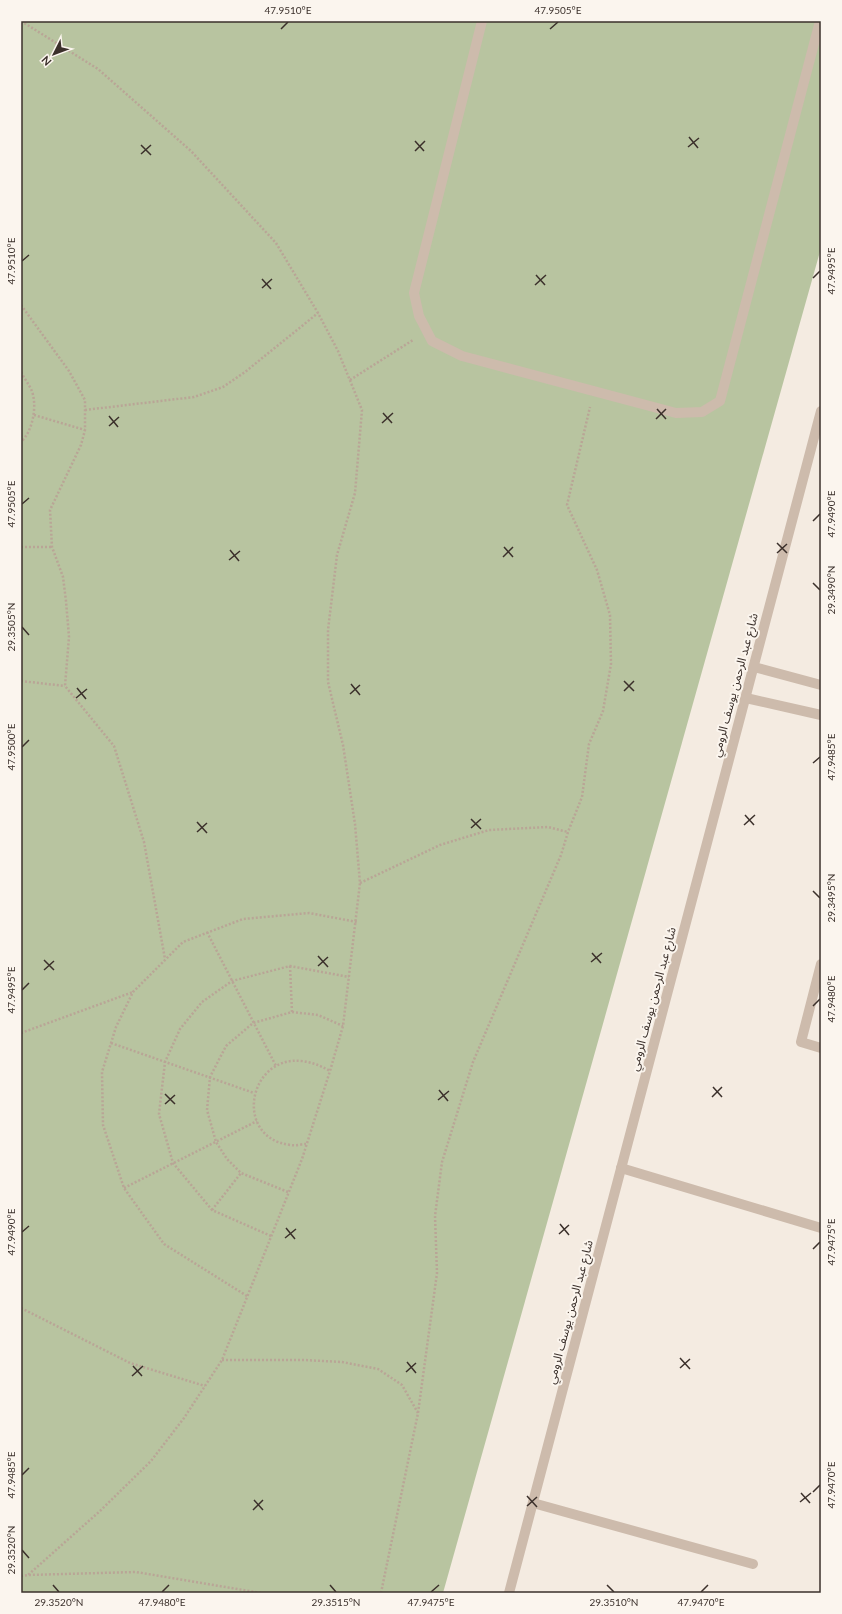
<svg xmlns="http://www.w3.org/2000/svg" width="842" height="1614" viewBox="0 0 842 1614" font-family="Lato,'Noto Sans Arabic',sans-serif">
	<rect width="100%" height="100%" fill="#f4ebe1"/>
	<path fill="#b8c4a0" d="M21,21H821V248L443,1593H21Z"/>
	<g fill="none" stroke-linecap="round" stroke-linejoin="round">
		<g stroke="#b9a596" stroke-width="2.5" stroke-dasharray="2 2" stroke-linecap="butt">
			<path d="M21,21L98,69L191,151L276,243L318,313L338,351L362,410L355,493L337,555L328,630V682L343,745L355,824L360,883L343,1026L330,1071L302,1159L222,1360L184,1418L151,1461L100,1511L28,1575"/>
			<path d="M21,305L69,371L85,400V430L81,445L50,510L52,547L63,577L66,601L69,637L65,686L114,746L144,842L165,959"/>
			<path d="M21,372C24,378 28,383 31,389C38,404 33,431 21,442"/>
			<path d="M350,380L413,340"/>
			<path d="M85,410L194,397L223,387L245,372L318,313"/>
			<path d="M34,415L85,430"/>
			<path d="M21,547H52"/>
			<path d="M21,681L65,686"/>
			<path d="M360,883L440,845L489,830L548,827L568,832"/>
			<path d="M207,932L276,1066"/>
			<path d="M290,966L292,1012"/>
			<path d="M21,1033L133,992"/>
			<path d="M111,1043L254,1093"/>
			<path d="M306,1144C302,1144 296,1146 291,1145C224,1138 254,1027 330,1071"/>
			<path d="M124,1188L257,1121"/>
			<path d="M288,1192L241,1173L227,1159L216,1142L207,1110L210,1077L226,1046L253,1023L292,1012L318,1015L343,1026"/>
			<path d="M212,1210L241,1173"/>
			<path d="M271,1236L212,1210L173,1163L159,1114L165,1062L180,1029L202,1002L232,981L290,966L349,977"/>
			<path d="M247,1296L164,1244L124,1188L103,1125L102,1072L116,1027L133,992L183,942L243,919L309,913L357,922"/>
			<path d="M21,1308L130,1363L205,1386"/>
			<path d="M222,1360H304L342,1362L378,1369L402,1385L418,1413"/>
			<path d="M21,1576L28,1575L136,1572L261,1593"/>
			<path d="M381,1593L418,1413L437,1273L435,1216L442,1162L473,1062L561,855L568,832L582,797L589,744L603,711L611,664L610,615L597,570L567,505L590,407"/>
		</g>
		<g stroke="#cdbbac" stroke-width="10">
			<path d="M482,21L414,293L419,316L432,341L462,356L676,413L702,412L720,401L820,21"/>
			<path d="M754,667L821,685"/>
			<path d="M746,698L821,715"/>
			<path d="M821,964L801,1042L821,1048"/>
			<path d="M621,1168L821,1228"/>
			<path d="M533,1503L753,1564"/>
			<path d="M509,1593L821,411"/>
		</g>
	</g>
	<path fill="none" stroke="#3b302b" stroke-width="1.5" d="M281,29L288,22M550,29L558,22M689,137L698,148M415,141L424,151M141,145L151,155M688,147L699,138M415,151L425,141M141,154L151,145M22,261L29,255M536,275L545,285M813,278L820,271M262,279L271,289M535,285L546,275M262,288L272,279M657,409L666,419M383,413L392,423M109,416L118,427M656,419L666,409M382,423L393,413M109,426L119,417M22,504L29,498M813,521L820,514M777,543L787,553M504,547L513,557M230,550L239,561M777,553L787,544M503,557L513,547M229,560L240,551M813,583L820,590M22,627L29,635M624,681L634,691M351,684L360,695M77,688L86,699M624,691L634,681M350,694L360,685M76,698L87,689M22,747L29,740M813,763L820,757M745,815L754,825M471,819L481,829M197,822L207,833M744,825L755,815M471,828L481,819M197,832L207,823M813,891L820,898M592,953L601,963M318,956L328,967M44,960L54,970M591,962L602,953M318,966L328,957M44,970L54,961M22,990L29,983M813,1006L820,999M713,1087L722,1097M439,1090L448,1101M165,1094L175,1104M712,1097L722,1087M438,1100L449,1091M165,1104L175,1095M560,1224L569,1235M286,1228L295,1239M22,1232L29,1226M559,1234L569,1225M285,1238L296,1229M813,1249L820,1242M680,1358L690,1369M407,1362L416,1373M133,1366L142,1376M680,1368L690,1359M406,1372L416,1363M132,1376L143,1366M22,1475L29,1468M813,1492L820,1485M801,1493L810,1503M527,1496L537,1507M254,1500L263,1510M800,1502L811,1493M527,1506L537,1497M253,1510L263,1500M22,1550L29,1558M53,1585L59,1592M330,1585L336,1592M607,1585L614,1592M162,1592L169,1585M431,1592L439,1585M701,1592L708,1585"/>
	<g text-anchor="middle" stroke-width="4" stroke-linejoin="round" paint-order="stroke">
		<g font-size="12" fill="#3b302b" stroke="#fbf5ee">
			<text transform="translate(735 685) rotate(-75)" y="4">شارع عبد الرحمن يوسف الرومي</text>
			<text transform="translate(653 999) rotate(-75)" y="4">شارع عبد الرحمن يوسف الرومي</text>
			<text transform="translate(570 1312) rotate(-75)" y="4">شارع عبد الرحمن يوسف الرومي</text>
		</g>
	</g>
	<rect width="842" height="1614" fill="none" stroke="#fbf5ee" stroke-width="44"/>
	<g transform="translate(54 54) rotate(228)" stroke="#fbf5ee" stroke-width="3" paint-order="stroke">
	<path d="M0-3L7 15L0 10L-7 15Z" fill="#3b302b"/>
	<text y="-6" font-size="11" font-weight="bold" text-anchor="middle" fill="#3b302b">N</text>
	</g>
	<rect x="22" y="22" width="798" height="1570" fill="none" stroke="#3b302b" stroke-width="1.5"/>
	<g font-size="10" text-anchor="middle" fill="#3b302b">
		<text x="288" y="14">47.9510°E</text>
		<text x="558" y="14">47.9505°E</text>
		<text transform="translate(11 261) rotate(-90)" y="4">47.9510°E</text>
		<text transform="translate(831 271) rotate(-90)" y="4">47.9495°E</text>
		<text transform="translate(11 504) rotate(-90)" y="4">47.9505°E</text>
		<text transform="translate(831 514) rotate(-90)" y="4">47.9490°E</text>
		<text transform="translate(831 590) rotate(-90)" y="4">29.3490°N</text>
		<text transform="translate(11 627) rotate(-90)" y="4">29.3505°N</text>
		<text transform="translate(11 747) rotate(-90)" y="4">47.9500°E</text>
		<text transform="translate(831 757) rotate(-90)" y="4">47.9485°E</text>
		<text transform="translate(831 898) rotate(-90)" y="4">29.3495°N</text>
		<text transform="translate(11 990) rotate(-90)" y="4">47.9495°E</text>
		<text transform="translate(831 999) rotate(-90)" y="4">47.9480°E</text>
		<text transform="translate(11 1232) rotate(-90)" y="4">47.9490°E</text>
		<text transform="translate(831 1242) rotate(-90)" y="4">47.9475°E</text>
		<text transform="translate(11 1475) rotate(-90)" y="4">47.9485°E</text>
		<text transform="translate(831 1485) rotate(-90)" y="4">47.9470°E</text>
		<text transform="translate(11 1550) rotate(-90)" y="4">29.3520°N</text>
		<text x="59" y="1606">29.3520°N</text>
		<text x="162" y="1606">47.9480°E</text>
		<text x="336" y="1606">29.3515°N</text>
		<text x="431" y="1606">47.9475°E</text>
		<text x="614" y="1606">29.3510°N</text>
		<text x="701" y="1606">47.9470°E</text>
	</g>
</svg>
